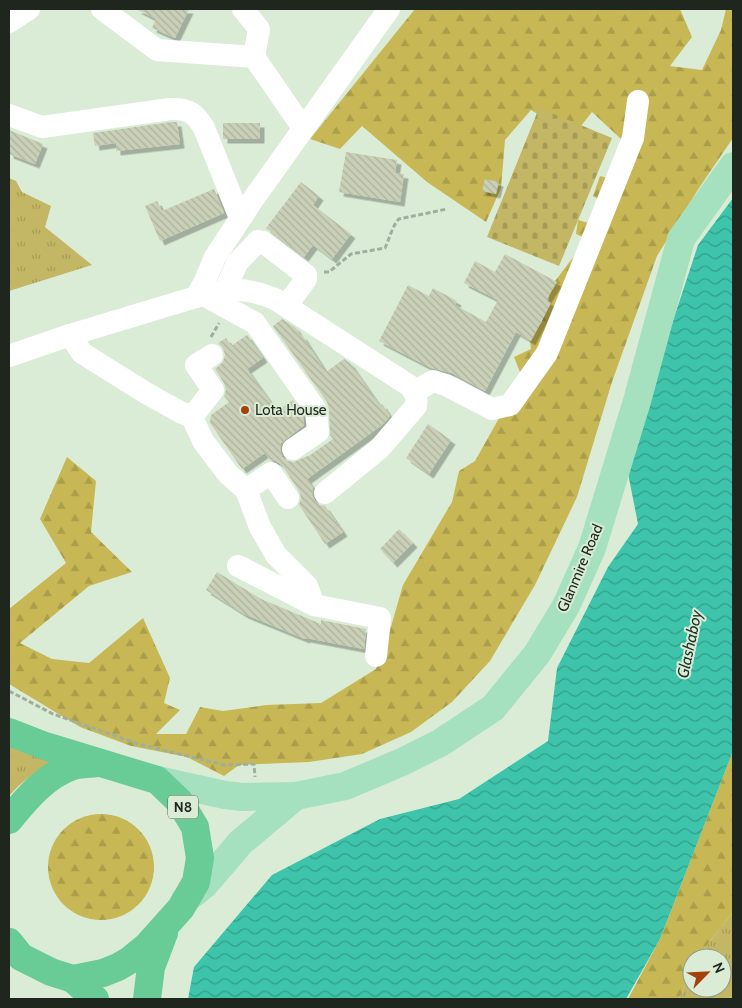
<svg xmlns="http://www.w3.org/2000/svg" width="742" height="1008" viewBox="0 0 742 1008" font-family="Cabin,sans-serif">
	<defs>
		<pattern id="grass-tufts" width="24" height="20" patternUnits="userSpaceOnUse" patternTransform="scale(1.25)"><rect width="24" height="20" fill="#c3b664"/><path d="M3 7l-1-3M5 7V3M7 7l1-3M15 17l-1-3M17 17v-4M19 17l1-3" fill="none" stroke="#a79c56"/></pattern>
		<pattern id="forest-firs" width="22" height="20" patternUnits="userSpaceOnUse" patternTransform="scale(1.25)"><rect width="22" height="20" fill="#c8b855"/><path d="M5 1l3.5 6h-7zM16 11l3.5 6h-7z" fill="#ab9e4a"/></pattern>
		<pattern id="cemetery-stones" width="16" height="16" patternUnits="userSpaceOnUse" patternTransform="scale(1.25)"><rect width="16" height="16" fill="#c3b664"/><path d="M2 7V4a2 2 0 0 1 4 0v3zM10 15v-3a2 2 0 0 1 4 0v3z" fill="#a79c56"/></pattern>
		<pattern id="water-waves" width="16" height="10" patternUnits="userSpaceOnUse" patternTransform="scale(1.25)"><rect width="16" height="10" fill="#3dc4aa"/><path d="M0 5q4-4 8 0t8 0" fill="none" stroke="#339f8a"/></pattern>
		<pattern id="building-back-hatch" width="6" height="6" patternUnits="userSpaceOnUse" patternTransform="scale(1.25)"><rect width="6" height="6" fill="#c9d0b7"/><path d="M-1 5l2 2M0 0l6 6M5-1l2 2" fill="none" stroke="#acb29d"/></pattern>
		<filter id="shadow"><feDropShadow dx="4.5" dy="4.5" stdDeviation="0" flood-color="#0004"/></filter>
	</defs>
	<rect width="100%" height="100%" fill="#dbecd6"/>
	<g fill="url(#grass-tufts)">
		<path d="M9,178L16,181L22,192L51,206L45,227L92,265L9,291Z"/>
		<path d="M9,744L53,762C36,771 21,782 9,796Z"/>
		<path d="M733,912V999H679L692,969V988H722V958H697Z"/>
	</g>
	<g fill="url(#forest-firs)">
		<path d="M415,9H680L692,37L670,66L702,70L721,30L726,9H733V138L699,188L657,256L612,382L577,497L535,585L490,661L452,702L411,732L362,754L309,762L239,765L224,776L187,757L131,746L80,727L9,684V609L66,563L40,519L67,457L96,481L91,532L132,572L89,586L20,643L52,659L89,663L143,618L170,678L164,703L180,710L156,734H186L200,707L223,711L266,705L321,703L376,669L388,637L403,585L452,502L459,471L475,461L522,377L514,357L531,349L528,327L541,324L546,311L552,285L587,239L576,234L578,220L595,225L609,205L593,196L600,176L616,180L622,140L592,112L573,136L531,110L505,140L501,188L486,222L427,182L362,126L340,149L310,139Z"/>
		<path d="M733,751V912L697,958H692V969L679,999H628L660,939Z"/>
		<circle cx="101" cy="867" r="53"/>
	</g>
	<path fill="url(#cemetery-stones)" d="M539,108L612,138L559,266L487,237Z"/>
	<path fill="url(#water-waves)" d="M733,198V751L660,939L626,999H188L194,967L272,875L380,819L459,799L548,741L557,668L608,567L638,524L626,463L698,245Z"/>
	<g fill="url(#building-back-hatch)" filter="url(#shadow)">
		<path d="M136,9H189L175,38L152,28L156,19Z"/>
		<path d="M171,122H177L180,144L116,151V143L95,146L93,133Z"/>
		<rect x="223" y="123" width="37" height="16"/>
		<path d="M9,130L43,144L35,164L9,154Z"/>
		<path d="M346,152L397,160L395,173L404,174L400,202L339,192Z"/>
		<path d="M485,179L499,182L496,194L482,191Z"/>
		<path d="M301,182L319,196L313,205L351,234L332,259L313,245L304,257L266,228Z"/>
		<path d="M214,189L224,213L160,241L145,206L157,201L162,211Z"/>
		<path d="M505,254L557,282L546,300L551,303L531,341L516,332L485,391L452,373L431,368L379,341L408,285L429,296L433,288L457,301L455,305L486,322L498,300L464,283L475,261L495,272Z"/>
		<path d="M282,319L295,327L301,336L302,335L326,372L344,359L350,363L380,406L382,404L390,416L382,425L307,479L313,488L312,495L315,501L320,505L325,506L343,532L325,544L299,505L301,498L299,491L282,465L276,461L270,460L265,453L242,469L210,423L211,415L229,402L224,396L226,390L224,383L215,369L223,362L225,355L223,348L218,343L226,338L231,346L247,335L263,358L247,369L277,411L293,400L303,415L304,425L281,443L280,449L282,457L288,461L294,462L310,455L333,439L330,435L329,409L327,402L273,326Z"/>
		<path d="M428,424L451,440L429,474L406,458Z"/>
		<path d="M399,529L413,543L393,563L380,549Z"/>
		<path d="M217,572L261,599L321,624V620L366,629L364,649L306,638L305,639L244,614L206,590Z"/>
	</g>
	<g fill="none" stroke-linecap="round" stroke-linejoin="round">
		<g stroke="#a0ae9c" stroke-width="3" stroke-dasharray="5 2.5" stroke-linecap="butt">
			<path d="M324,272H329L351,254L385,248C389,240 393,224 399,219L447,209"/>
			<path d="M211,337L219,323"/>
			<path d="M9,691L53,714L138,744L225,765L254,764L255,777"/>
		</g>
		<g stroke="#fff" stroke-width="22">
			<path d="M102,9L157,50L254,57"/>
			<path d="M243,9L259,29L254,57L303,128"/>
			<path d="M9,22L29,9"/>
			<path d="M9,115L42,127L170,109C188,108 195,113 204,128L240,218"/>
			<path d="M225,291L237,263L258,241L263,242L306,275V279L287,305"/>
			<path d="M204,295L255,323L316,410L318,432L293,449"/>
			<path d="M196,297C228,289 243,286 275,299L410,386C415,393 418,397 416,406L380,448L325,493"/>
			<path d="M70,335L82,353L146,393L180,412L192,417L203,441L228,474L246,490L260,527L276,555L307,586L314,605"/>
			<path d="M9,356L70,335L196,297L204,283L215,257L254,198L389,9"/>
			<path d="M414,392L433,381L446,385L492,409L510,405L547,353L633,138L638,101"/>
			<path d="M192,417L213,390L196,365L212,355"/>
			<path d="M246,490L271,473L288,498"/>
			<path d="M238,566L314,605L380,618L376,656"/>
		</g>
		<g stroke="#a5e0bf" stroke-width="28">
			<path d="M157,780L225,795L242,797L296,796L345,786L402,762L440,743L493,708L537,654L566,606L592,548L637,401L681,239L733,166"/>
			<path d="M185,900L204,885L241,842L296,796"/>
		</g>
		<g stroke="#69cb95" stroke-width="28">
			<path d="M9,732L45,746L157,780L180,802L195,827L200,858L196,882L181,908L147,946L130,960L118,967L103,973L73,979L51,972L21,957L9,942"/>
			<path d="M9,820C26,799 46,775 73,766C80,764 89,764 97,763"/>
			<path d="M73,979L95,999"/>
			<path d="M147,999L151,967L164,933"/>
		</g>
	</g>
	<circle fill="#a4400c" stroke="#dbecd6" stroke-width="2" cx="245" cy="410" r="5"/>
	<g text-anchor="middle" stroke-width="4" stroke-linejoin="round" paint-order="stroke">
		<rect fill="#dbecd6" stroke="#576154" stroke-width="1" x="168" y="795.5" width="30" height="23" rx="4"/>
		<g font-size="14" font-weight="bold" fill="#1f261d">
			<text x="183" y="812">N8</text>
		</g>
		<g font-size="15" fill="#1f261d" stroke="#dbecd6" text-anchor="start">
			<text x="255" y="415">Lota House</text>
		</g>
		<g font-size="15" fill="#1f261d" stroke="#dbecd6">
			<text transform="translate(580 568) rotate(-67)" y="5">Glanmire Road</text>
		</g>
		<g font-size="16" font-style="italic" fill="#1b322c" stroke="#dbecd6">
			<text transform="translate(689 644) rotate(-78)" y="6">Glashaboy</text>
		</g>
	</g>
	<rect width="742" height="1008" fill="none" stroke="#1f261d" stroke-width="20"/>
	<g transform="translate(707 973) rotate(66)"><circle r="24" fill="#dbecd6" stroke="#909d8c"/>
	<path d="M0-4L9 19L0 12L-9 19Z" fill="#a4400c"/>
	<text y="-8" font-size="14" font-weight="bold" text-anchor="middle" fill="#1f261d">N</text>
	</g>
</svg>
